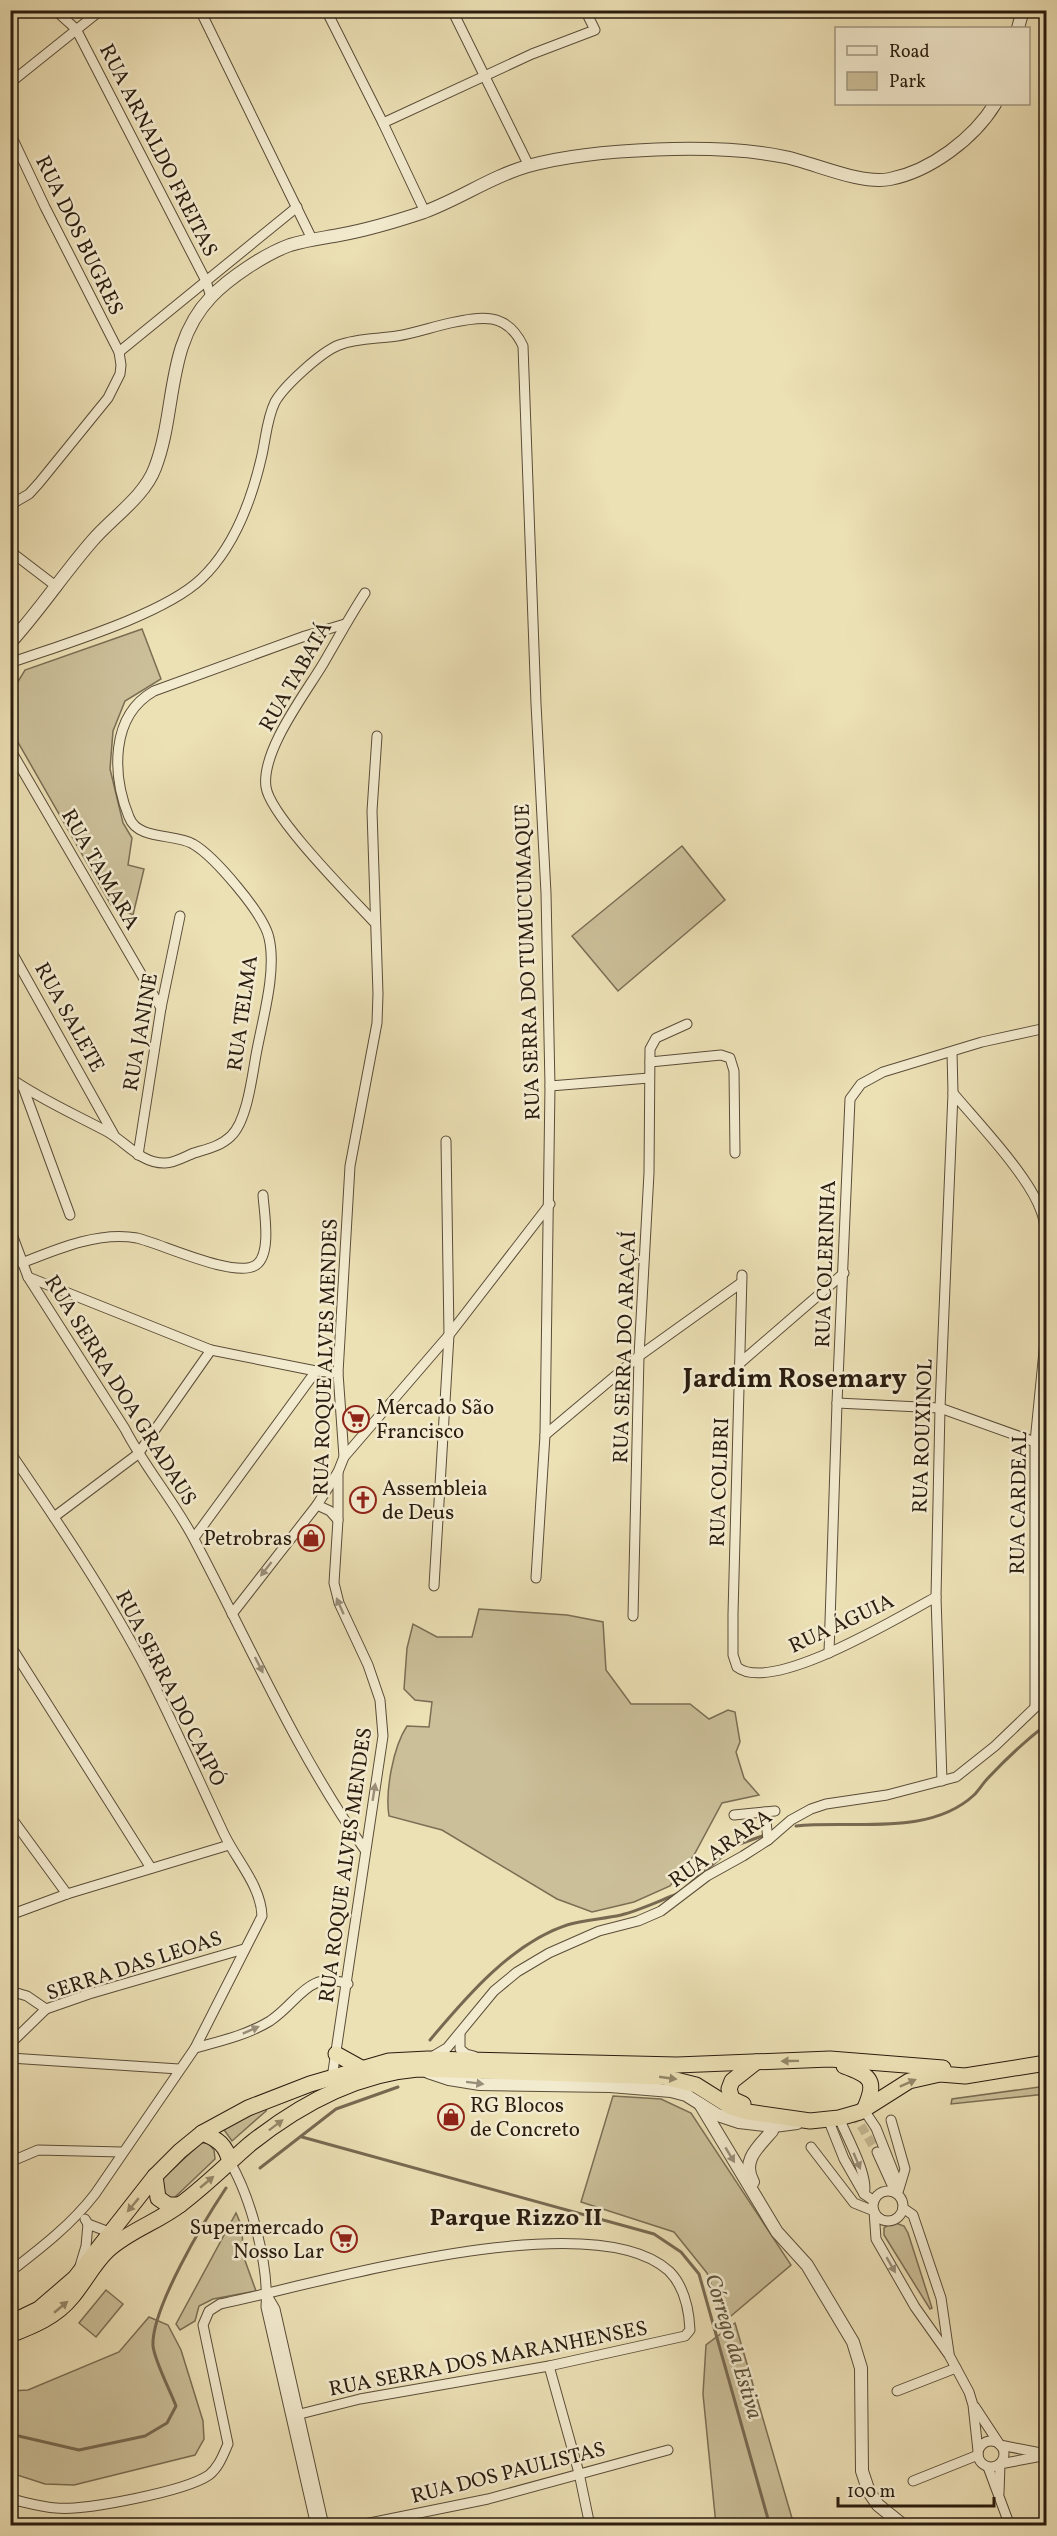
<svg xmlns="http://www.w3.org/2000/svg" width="1057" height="2536" viewBox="0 0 1057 2536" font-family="Vollkorn,serif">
	<rect width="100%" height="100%" fill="#ece0b5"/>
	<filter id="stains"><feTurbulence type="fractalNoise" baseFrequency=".00333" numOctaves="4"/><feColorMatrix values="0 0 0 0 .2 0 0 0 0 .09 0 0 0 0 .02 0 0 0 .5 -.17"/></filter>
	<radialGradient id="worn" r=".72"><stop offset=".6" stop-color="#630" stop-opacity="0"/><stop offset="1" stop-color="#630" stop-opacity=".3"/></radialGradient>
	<g fill="#cbbf99" stroke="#7a6e54" stroke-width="1.5">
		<path d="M142,629L161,679L125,701L113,731L110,769L123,823L132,838L128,865L144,869L133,915L111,905L11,730V693L25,670Z"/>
		<path d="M682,846L725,900L618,991L572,936Z"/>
		<path d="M479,1609L567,1615L603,1622L606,1670L631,1704H690L709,1719L728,1710L735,1712L740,1742L736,1752L744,1778L759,1795L722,1803L694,1855L670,1886L634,1902L592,1912L557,1899L442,1830L389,1816C385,1792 393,1747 407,1726L429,1727L432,1702L415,1700L404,1689L407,1648L413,1624L437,1637H472Z"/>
		<path d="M1046,2086V2094L951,2104L952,2099Z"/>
		<path d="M613,2096L661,2099L691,2113L791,2265L725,2321L707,2273L674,2232L581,2202Z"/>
		<path d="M269,2103L266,2111L232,2141L222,2127Z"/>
		<path d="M201,2143H208L214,2150L215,2159L174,2198H167L161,2194L160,2181Z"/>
		<path d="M236,2213L242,2227L243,2255L256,2291L213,2299L199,2306L195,2321L180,2330L176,2324Z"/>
		<path d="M893,2222L904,2226L908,2233L932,2308L930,2309L884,2235V2228Z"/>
		<path d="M106,2290L123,2304L96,2337L79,2323Z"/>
		<path d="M149,2317L168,2325L181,2350L203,2421L204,2439L195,2455L74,2485L45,2484L11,2473V2391L28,2390L119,2352Z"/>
		<path d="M735,2323L794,2525H716L703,2394L706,2345Z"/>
	</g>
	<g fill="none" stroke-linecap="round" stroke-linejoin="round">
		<g stroke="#776951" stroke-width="3">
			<path d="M796,1826C853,1820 929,1837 974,1795C979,1790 983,1783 989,1777C1006,1759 1026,1740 1046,1725"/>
			<path d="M685,1888L734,1846L765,1835"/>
			<path d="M430,2040C466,1997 512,1943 567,1925C584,1920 603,1919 621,1915C640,1910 659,1901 677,1894"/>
			<path d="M302,2137L654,2234L681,2252L699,2274L770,2526"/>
			<path d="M260,2168L336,2109L398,2087"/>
			<path d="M10,2434L79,2450L145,2436L167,2423L176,2406C170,2390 155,2362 153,2346C151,2309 204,2221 226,2188"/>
		</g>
		<path stroke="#c5b994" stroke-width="9" stroke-dasharray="9 4.5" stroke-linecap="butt" d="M854,2114L877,2152"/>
		<defs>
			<g id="minor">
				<path d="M55,10L76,29L206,281L211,297"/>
				<path d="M200,10L312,239"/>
				<path d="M326,10L383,123L425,212"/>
				<path d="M452,10L529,166"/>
				<path d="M10,83L101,10"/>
				<path d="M383,123L532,54L595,30L585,10"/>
				<path d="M10,133L45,207L119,352L121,365L120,374L108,398L39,483L29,494L10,505"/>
				<path d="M10,350L13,358L10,370"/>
				<path d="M119,352L297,207"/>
				<path d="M10,551L57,587"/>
				<path d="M365,593C350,616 337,640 323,664C305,694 261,751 266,787C270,816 351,897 374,922"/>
				<path d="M10,663C61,645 163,615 201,579C235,547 252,499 262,455C266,437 267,418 275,402C284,386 321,352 339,345C357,338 378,339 397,336C415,333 432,327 450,323C482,316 507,312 523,346L536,704L546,893L550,1086L545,1435L536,1578"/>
				<path d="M10,749L161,1008"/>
				<path d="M10,949L114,1135"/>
				<path d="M650,1062L721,1055L730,1058L734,1071L735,1153"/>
				<path d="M10,1078C40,1099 74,1114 106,1131C125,1141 140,1163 164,1163C173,1164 186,1156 194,1153C207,1149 221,1146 231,1136C247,1121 252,1077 256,1055C262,1021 277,972 269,938C264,914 214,856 193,844C175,833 138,841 129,817C112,775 110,716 154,691L305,636L345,624"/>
				<path d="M550,1086L649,1078"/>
				<path d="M23,1087L70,1215"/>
				<path d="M953,1093C978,1123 1029,1176 1041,1211C1044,1218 1045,1227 1046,1234"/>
				<path d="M138,1155L161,1008L180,916"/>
				<path d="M10,1229L28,1277L125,1429C145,1468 175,1502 195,1541C250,1645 297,1754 365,1850"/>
				<path d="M22,1263C57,1249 99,1231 137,1238C162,1244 235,1279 256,1265C272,1254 264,1212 263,1195"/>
				<path d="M742,1275L733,1614V1655L737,1667C772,1695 900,1616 936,1597"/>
				<path d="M28,1277L211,1350L316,1371L338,1373"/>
				<path d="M740,1363L844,1273"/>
				<path d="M837,1403L940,1408L1035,1442"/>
				<path d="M545,1435L639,1356L741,1283"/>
				<path d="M10,1452C59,1524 108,1596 148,1673C175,1726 199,1781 224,1834C237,1861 261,1886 262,1916L195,2048L95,2194C71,2225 41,2248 10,2272"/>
				<path d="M344,1457L449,1335L550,1204"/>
				<path d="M317,1505L330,1511L338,1520"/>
				<path d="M54,1517L138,1454L211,1350"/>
				<path d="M194,1538L316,1371"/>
				<path d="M434,1586L449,1335L446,1141"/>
				<path d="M232,1614L317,1505L338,1472"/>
				<path d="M633,1616L639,1356L649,1173L650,1049L656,1038L687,1024"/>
				<path d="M10,1645L151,1868"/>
				<path d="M829,1653L837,1403L850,1099L861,1084L883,1072L982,1042L1046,1028"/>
				<path d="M1035,1707V1442L1045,1341L1046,1301"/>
				<path d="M942,1781L936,1597L940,1408L953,1093L952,1052"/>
				<path d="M765,1812L768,1840"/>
				<path d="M734,1815L775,1811"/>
				<path d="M10,1816L67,1894"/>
				<path d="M10,1915L67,1894L229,1845"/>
				<path d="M10,1991L27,1996L46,2009"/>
				<path d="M460,2034V2049L466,2054L474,2056"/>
				<path d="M10,2044L46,2009L89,1994L244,1949"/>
				<path d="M195,2048C221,2041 247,2035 270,2021C300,2001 307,1970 348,1984"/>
				<path d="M10,2058L179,2069"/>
				<path d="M430,2058L447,2048L494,1991L517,1972L549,1953L599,1931L638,1921L661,1911L707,1876L743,1856L768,1840L791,1820L811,1809L826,1804L887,1795L956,1777L995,1746L1046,1697"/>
				<path d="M332,2078L383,1736L380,1700L368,1665L339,1603L334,1583L338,1520V1472L344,1457L338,1373L350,1166L377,1023L378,994L372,811L377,736"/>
				<path d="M864,2110L876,2128L899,2186L898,2192"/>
				<path d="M839,2118C846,2135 870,2178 864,2194L874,2201"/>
				<path d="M828,2119L844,2159L864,2194"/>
				<path d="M891,2120L905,2169L899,2189"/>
				<path d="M811,2147L854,2203L874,2211L876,2239L915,2307L949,2355L969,2392L973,2405L978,2451"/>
				<path d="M877,2152L892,2185"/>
				<path d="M10,2162L38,2150L122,2152"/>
				<path d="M230,2162C251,2198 269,2265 266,2307L316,2526"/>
				<circle cx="888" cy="2206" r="15"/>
				<path d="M903,2208L913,2215L941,2298L949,2353"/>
				<path d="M85,2219L88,2224L109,2232"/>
				<path d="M80,2266L86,2246L88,2224"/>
				<path d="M268,2297L275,2309L324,2526"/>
				<path d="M549,2366L579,2473L590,2526"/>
				<path d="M897,2391L956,2368"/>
				<path d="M975,2407L1000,2445L1046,2454"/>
				<circle cx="991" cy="2454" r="13"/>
				<path d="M988,2467L1010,2526"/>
				<path d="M913,2481L978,2455"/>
				<path d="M999,2493L1000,2464L1042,2456"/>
				<path d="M10,2499C25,2502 41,2507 56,2508C85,2511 186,2491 209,2475C219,2467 223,2455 228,2444L203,2325L209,2311L220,2304C317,2284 592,2201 669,2271C684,2286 689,2309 690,2330L685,2336L549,2366L360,2399L300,2414"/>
				<path d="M355,2526L488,2499L668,2450"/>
			</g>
			<g id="tertiary">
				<path d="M1018,28L1023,10"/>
				<path d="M10,643C40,610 64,573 93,540C113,517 144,497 155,468C177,411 165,345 211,297C229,278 265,254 290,245C306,240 323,238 339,235C367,230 397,221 424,212C460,199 492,176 528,166C594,148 718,143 785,157C815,163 860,185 890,179C931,171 974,138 995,104"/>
				<path d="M428,2072L449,2079L480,2084L610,2086L671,2091L686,2095L718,2115L739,2122L774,2126L797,2123"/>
				<path d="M700,2104L777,2232L807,2265L853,2342L861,2368L862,2471L869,2492L878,2505L904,2526"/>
				<path d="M753,2182C741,2161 758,2147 772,2131"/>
			</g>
			<g id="trunk">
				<path d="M336,2054L363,2069"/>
				<path d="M844,2066C872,2076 877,2081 864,2110"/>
				<path d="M743,2104L732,2099L729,2089L732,2081L756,2062"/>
				<path d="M202,2133C218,2139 226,2145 230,2162"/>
				<path d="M155,2176L158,2198L168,2205H180"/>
				<path d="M10,2323L39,2309L75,2278L155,2176L180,2151L202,2133L248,2108L310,2084L389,2061L428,2059L677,2065L830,2059L943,2068"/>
				<path d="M10,2335C33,2326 56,2317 72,2297C84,2283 94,2263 108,2250C130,2230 158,2222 181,2204C205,2186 227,2164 250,2144C299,2105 355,2074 418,2069L664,2077L696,2085L731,2107L748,2112L810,2121L839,2118L860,2112L909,2081L940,2074L965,2076L1046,2063"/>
			</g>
		</defs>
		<use href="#minor" stroke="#5a4d38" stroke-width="11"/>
		<use href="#tertiary" stroke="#5a4d38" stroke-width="14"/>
		<use href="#trunk" stroke="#2a1c0f" stroke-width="17"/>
		<use href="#minor" stroke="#f3ebcf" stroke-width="9"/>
		<use href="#tertiary" stroke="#f3ebcf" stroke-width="12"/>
		<use href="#trunk" stroke="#ece0b5" stroke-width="15"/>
	</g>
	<defs><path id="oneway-solid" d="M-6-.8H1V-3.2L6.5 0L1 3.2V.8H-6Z" transform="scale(1.5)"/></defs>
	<g fill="#998e79">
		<use href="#oneway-solid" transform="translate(266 1569) rotate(128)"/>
		<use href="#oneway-solid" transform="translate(340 1606) rotate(-114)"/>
		<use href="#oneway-solid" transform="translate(259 1665) rotate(63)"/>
		<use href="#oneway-solid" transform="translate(374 1792) rotate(-81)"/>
		<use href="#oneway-solid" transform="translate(251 2030) rotate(-24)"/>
		<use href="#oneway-solid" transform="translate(475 2083) rotate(7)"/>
		<use href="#oneway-solid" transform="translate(730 2155) rotate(59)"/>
		<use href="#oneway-solid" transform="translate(857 2161) rotate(67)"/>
		<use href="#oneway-solid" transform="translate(891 2265) rotate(60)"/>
	</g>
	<g fill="#95886a">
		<use href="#oneway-solid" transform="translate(790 2061) rotate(179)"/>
		<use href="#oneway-solid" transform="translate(668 2078) rotate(8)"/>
		<use href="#oneway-solid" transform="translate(908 2083) rotate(-24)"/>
		<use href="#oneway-solid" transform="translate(276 2125) rotate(-37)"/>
		<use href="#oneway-solid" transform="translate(207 2182) rotate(-40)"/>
		<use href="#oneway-solid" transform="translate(133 2205) rotate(130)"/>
		<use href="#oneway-solid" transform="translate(61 2307) rotate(-40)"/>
	</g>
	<defs>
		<symbol id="supermarket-ring" viewBox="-11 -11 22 22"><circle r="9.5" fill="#f3ebcf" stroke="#8f2418" stroke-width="1.5"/><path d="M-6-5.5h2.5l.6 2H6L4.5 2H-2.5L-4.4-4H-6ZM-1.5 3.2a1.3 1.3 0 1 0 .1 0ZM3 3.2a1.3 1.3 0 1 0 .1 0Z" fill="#8f2418"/></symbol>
		<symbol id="church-ring" viewBox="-11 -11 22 22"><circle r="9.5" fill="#f3ebcf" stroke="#8f2418" stroke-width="1.5"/><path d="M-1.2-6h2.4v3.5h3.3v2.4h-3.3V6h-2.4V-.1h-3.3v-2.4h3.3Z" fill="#8f2418"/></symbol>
		<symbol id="shop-ring" viewBox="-11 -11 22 22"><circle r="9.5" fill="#f3ebcf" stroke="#8f2418" stroke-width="1.5"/><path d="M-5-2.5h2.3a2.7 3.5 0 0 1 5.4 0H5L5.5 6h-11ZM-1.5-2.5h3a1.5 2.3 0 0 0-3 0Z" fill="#8f2418"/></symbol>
	</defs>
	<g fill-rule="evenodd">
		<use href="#supermarket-ring" x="341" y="1404" width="30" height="30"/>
		<use href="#church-ring" x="348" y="1485" width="30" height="30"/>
		<use href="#shop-ring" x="296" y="1523" width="30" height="30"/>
		<use href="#shop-ring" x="436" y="2102" width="30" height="30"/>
		<use href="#supermarket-ring" x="329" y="2224" width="30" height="30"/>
	</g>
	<g text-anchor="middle" stroke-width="5" stroke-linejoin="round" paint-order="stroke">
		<g font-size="21" fill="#2a1c0f" stroke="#f3ebcf">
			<text transform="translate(159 150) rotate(63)" y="7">RUA ARNALDO FREITAS</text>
			<text transform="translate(80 235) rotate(64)" y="7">RUA DOS BUGRES</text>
			<text transform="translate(295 676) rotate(-60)" y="7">RUA TABATÁ</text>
			<text transform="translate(101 869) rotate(60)" y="7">RUA TAMARA</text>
			<text transform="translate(527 962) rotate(-92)" y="7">RUA SERRA DO TUMUCUMAQUE</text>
			<text transform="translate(242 1013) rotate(-82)" y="7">RUA TELMA</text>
			<text transform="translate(70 1017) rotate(61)" y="7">RUA SALETE</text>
			<text transform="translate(140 1032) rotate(-80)" y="7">RUA JANINE</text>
			<text transform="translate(825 1264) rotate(-88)" y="7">RUA COLERINHA</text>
			<text transform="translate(624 1347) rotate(-88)" y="7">RUA SERRA DO ARAÇAÍ</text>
			<text transform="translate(325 1357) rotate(-88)" y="7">RUA ROQUE ALVES MENDES</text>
			<text transform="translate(121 1390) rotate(58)" y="7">RUA SERRA DOA GRADAUS</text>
			<text transform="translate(922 1436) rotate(-88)" y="7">RUA ROUXINOL</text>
			<text transform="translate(719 1482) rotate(-88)" y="7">RUA COLIBRI</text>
			<text transform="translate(1018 1503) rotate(-89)" y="7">RUA CARDEAL</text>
			<text transform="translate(841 1623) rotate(-25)" y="7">RUA ÁGUIA</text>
			<text transform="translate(171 1688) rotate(63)" y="7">RUA SERRA DO CAIPÓ</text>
			<text transform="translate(720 1848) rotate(-35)" y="7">RUA ARARA</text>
			<text transform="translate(345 1865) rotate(-82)" y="7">RUA ROQUE ALVES MENDES</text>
			<text transform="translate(134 1965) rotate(-18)" y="7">SERRA DAS LEOAS</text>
			<text transform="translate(488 2358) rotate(-11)" y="7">RUA SERRA DOS MARANHENSES</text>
			<text transform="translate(508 2472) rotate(-14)" y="7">RUA DOS PAULISTAS</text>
		</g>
		<g font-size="21" fill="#2a1c0f" stroke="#f3ebcf" text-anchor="start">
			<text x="376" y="1414">Mercado São<tspan x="376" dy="24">Francisco</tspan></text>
			<text x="382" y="1495">Assembleia<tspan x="382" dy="24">de Deus</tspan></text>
			<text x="292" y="1545" text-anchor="end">Petrobras</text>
			<text x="470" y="2112">RG Blocos<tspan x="470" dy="24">de Concreto</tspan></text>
			<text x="324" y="2234" text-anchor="end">Supermercado<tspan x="324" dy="24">Nosso Lar</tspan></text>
		</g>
		<g font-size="22" font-style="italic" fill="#5d503b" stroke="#f3ebcf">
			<text transform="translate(735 2346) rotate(73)" y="8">Córrego da Estiva</text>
		</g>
		<g font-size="24" font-weight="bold" fill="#2a1c0f" stroke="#f3ebcf">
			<text x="516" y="2225">Parque Rizzo II</text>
		</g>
		<g font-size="27" font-weight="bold" fill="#2a1c0f" stroke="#f3ebcf">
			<text x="795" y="1387">Jardim Rosemary</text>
		</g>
	</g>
	<rect width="1057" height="2536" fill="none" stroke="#ece0b5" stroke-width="36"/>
	<rect x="12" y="12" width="1033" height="2512" fill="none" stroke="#2a1c0f" stroke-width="3"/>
	<rect x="18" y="18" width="1021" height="2500" fill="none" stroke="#2a1c0f" stroke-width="1.5"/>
	<rect x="835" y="27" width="195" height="78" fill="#f3ebcf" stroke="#a39882" stroke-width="1.5"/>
	<rect x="847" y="46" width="30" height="9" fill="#f3ebcf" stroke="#a39882" stroke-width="1.5"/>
	<text x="889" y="57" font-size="18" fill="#2a1c0f">Road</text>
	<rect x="847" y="72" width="30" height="18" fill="#cbbf99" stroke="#a39882" stroke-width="1.5"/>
	<text x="889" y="87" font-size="18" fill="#2a1c0f">Park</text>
	<path d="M838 2497v9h156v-9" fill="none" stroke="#2a1c0f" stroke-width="3"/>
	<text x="847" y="2497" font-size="18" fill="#2a1c0f" stroke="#f3ebcf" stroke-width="4.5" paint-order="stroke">100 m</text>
	<rect width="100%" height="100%" filter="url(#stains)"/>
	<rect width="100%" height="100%" fill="url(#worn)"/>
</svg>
